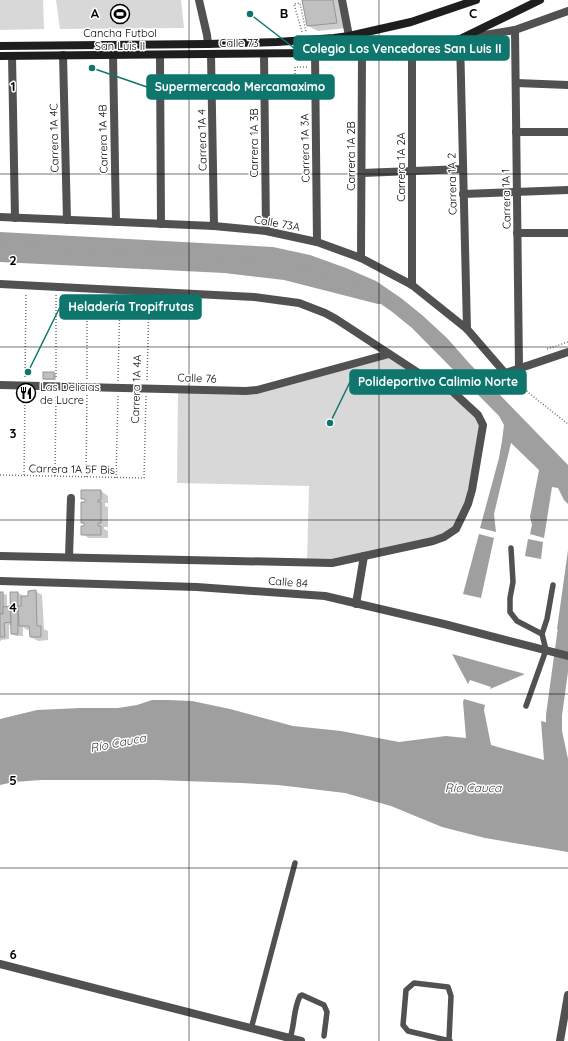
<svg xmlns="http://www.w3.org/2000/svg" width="568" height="1041" viewBox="0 0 568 1041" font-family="Quicksand,sans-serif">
	<rect width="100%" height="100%" fill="#fff"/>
	<g fill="#d8d8d8">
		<path d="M0,0H43L44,29L0,30Z"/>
		<path d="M56,0H181L184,28L60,29Z"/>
		<path d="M389,354L442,388L481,421L472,490L456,529L444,537L332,563L307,562L309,486L177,483L178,389L246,391Z"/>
	</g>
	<g fill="#9f9f9f">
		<path d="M0,232L273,247L310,255L346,268L376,281L401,298L422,315L447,338L469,363L568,465V504L564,500L558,488L552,487L544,538L530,534L532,525L530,517L539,470L511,443L494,514L496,532L480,528L499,458L502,441L504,425L499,416L412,328L391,311L368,295L340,282L306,270L271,263L0,248Z"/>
		<path d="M479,534L494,538L481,598L463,594Z"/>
		<path d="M528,539L543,542L541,559L525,556Z"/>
		<path d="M568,550V632L557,629Z"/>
		<path d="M452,654L525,674L490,689L491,687L470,680L468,684Z"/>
		<path d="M464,699L485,705L484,710L491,745L544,760L541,721L561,726L568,759V852L485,838L442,827L391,806L345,793L278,785L241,783L156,780H41L14,782L0,785V719L37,710L80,708H118L137,705L152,700H168L192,701L230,709L293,726L341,731L399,742L446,736L466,738L463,702Z"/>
	</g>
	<g fill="#0003">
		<path d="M303,0H342L346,28L318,31L308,26Z"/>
		<path d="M44,373H54L56,374V380H46L44,379Z"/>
		<path d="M82,491H101L108,496V503H105V506L108,507V527H104V529L108,531V538H89L82,534L85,527V524L82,522L86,500L82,498Z"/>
		<path d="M35,591L42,595L44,629L48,631V640L38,641L31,637L30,629L27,630L23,627V636H16L12,634V625H9V639L1,640V641H0V593H2L7,595V607H11L18,593L22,595V597H29Z"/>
	</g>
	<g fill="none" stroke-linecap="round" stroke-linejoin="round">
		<g stroke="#9f9f9f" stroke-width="16">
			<path d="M0,254L225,265L285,272L379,296"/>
			<path d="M554,745V715L568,613"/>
		</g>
	</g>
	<g fill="#c0c0c0" stroke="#959595">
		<path d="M302,0H333L337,23L307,26Z"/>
		<rect x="43" y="372" width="11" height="7"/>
		<path d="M81,490H101V500H98V502H101V523H98V526H101V535H81V526H84V523H81V502H85V499H81Z"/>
		<path d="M36,590L37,626H41V637H30L29,626H19L18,606H21V596H28V591Z"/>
		<rect x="0" y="592" width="3" height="22"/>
		<path d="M10,592H18V634H11Z"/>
		<path d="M10,606L11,622L4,623L5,637H0V614H3V607Z"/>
	</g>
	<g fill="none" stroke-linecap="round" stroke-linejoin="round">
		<g stroke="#737373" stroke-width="1.5" stroke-dasharray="1 2" stroke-linecap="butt">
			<path d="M302,32L294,4L300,3L306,32"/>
			<path d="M307,67H295V78H307"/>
			<path d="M547,349L568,342"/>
			<path d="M519,376V383L530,394L568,424"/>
			<path d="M25,377L26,293"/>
			<path d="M56,377V295"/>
			<path d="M87,379V297"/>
			<path d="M147,380L149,300"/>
			<path d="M118,381L120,298"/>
			<path d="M0,475L144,478L146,396"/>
			<path d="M24,475L25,393"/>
			<path d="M55,476L56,395"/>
			<path d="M86,477L87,395"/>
			<path d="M116,478L118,396"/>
		</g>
		<g stroke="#515151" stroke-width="5.5">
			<path d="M511,548L513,582L510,598V612L517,621L542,634L547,619L553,585"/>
			<path d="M526,706L546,650L542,634"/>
			<path d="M251,1029L295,863"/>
			<path d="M290,1038C295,1024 293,1010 300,996L302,995L324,1005L327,1012L324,1036"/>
			<path d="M449,1040L451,996L448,987L414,983L406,990L403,1025L408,1031L450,1041"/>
		</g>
		<g stroke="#515151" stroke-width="8">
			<path d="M199,0L207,35L208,44"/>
			<path d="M342,0L349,36"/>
			<path d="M515,30L519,368"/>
			<path d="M412,49V285"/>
			<path d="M315,53L317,242"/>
			<path d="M211,54L214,226"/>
			<path d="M264,54L266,231"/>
			<path d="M63,55L67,220"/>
			<path d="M113,55L116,222"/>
			<path d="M160,55L161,224"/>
			<path d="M12,56L15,218"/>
			<path d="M516,83L568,85"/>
			<path d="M516,132H568"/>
			<path d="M362,173L463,169"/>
			<path d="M463,194L568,190"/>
			<path d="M0,217L214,226L266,231L317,242L361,258L412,285L467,329L505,373"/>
			<path d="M517,233H568"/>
			<path d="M361,258L362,54"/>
			<path d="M0,284L254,297L299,303L325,313L336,319L434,383L442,388L452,391L478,415L483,425L472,490L468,504L456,529L444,537L433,541L332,563L0,556"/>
			<path d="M467,329L460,39L515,30L568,11"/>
			<path d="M0,385L246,391L257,390L389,354"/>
			<path d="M452,391L568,352"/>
			<path d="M69,557L71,498"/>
			<path d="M0,581L197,587L325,596L444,624L568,656"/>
			<path d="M356,604L364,556"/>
			<path d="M0,964L301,1041"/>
			<path d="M560,1041L568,995"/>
		</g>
		<g stroke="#1e1e1e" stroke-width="8">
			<path d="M0,46L208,44L277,42L334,38L349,36L411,22L476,0"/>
			<path d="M0,56L315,53L362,54L412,49L460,39L540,0"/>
		</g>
	</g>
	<path fill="none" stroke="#000" stroke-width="1" stroke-opacity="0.55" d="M189,0V1041M379,0V1041M0,174H568M0,347H568M0,520H568M0,694H568M0,868H568"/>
	<defs>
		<symbol id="stadium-ring" viewBox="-11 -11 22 22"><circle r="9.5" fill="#fff" stroke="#000" stroke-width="1.5"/><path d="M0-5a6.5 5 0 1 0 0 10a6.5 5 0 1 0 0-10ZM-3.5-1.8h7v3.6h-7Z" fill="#000"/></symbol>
		<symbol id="restaurant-ring" viewBox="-11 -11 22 22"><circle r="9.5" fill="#fff" stroke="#000" stroke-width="1.5"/><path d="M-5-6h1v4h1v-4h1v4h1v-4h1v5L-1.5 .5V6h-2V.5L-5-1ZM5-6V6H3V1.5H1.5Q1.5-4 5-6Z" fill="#000"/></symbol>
	</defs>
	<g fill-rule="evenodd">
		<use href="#stadium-ring" x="109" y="3" width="22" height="22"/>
		<use href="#restaurant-ring" x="15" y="382" width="22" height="22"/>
	</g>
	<g text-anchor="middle" stroke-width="3" stroke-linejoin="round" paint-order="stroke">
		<g font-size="11" fill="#000" stroke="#fff">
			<text x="120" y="37">Cancha Futbol<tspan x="120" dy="13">San Luis II</tspan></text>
			<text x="40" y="391" text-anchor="start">Las Delicias<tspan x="40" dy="13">de Lucre</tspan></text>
		</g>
		<g font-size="11" fill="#000" stroke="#fff">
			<text x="239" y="47">Calle 73</text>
			<text transform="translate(54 138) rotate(-91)" y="4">Carrera 1A 4C</text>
			<text transform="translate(103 139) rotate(-91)" y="4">Carrera 1A 4B</text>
			<text transform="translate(202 140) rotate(-91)" y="4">Carrera 1A 4</text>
			<text transform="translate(254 143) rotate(-90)" y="4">Carrera 1A 3B</text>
			<text transform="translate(305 148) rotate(-91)" y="4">Carrera 1A 3A</text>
			<text transform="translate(351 156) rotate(-90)" y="4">Carrera 1A 2B</text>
			<text transform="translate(401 167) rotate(-90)" y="4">Carrera 1A 2A</text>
			<text transform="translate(452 184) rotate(-91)" y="4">Carrera 1A 2</text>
			<text transform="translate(506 199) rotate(-91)" y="4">Carrera 1A 1</text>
			<text transform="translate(277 223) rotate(10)" y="4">Calle 73A</text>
			<text transform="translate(197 378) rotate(2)" y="4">Calle 76</text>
			<text transform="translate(136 389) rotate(-88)" y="4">Carrera 1A 4A</text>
			<text transform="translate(72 469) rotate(1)" y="4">Carrera 1A 5F Bis</text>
			<text transform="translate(288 582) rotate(4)" y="4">Calle 84</text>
		</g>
		<g font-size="12" font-style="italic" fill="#404040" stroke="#fff">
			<text transform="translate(118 743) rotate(-11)" y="4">Río Cauca</text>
			<text x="473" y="792">Río Cauca</text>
		</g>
	</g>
	<g font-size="13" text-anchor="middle" font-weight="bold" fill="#000" stroke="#fff" stroke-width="3" stroke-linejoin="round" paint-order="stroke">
		<text x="95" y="18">A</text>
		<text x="284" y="18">B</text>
		<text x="473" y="18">C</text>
		<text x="13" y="91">1</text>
		<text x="13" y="265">2</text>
		<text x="13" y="438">3</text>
		<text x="13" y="612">4</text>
		<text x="13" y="785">5</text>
		<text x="13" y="959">6</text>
	</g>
	<path fill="none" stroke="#0f766e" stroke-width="1.5" d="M250 14L294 48M92 68L147 87M28 372L60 307M330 423L350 382"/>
	<g fill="#0f766e" stroke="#fff" stroke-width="1.5">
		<circle cx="250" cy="14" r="4"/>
		<circle cx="92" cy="68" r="4"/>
		<circle cx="28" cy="372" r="4"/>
		<circle cx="330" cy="423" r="4"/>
	</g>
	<g fill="#0f766e" stroke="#0f766e" stroke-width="1.5">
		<rect x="294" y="36" width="215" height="24" rx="4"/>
		<rect x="147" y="75" width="187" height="24" rx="4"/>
		<rect x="60" y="295" width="141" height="24" rx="4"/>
		<rect x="350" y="370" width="176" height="24" rx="4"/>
	</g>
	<g font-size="12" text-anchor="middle" font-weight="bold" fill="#fff">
		<text x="402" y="53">Colegio Los Vencedores San Luis II</text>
		<text x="240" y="91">Supermercado Mercamaximo</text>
		<text x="131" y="311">Heladería Tropifrutas</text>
		<text x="438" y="386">Polideportivo Calimio Norte</text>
	</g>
</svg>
